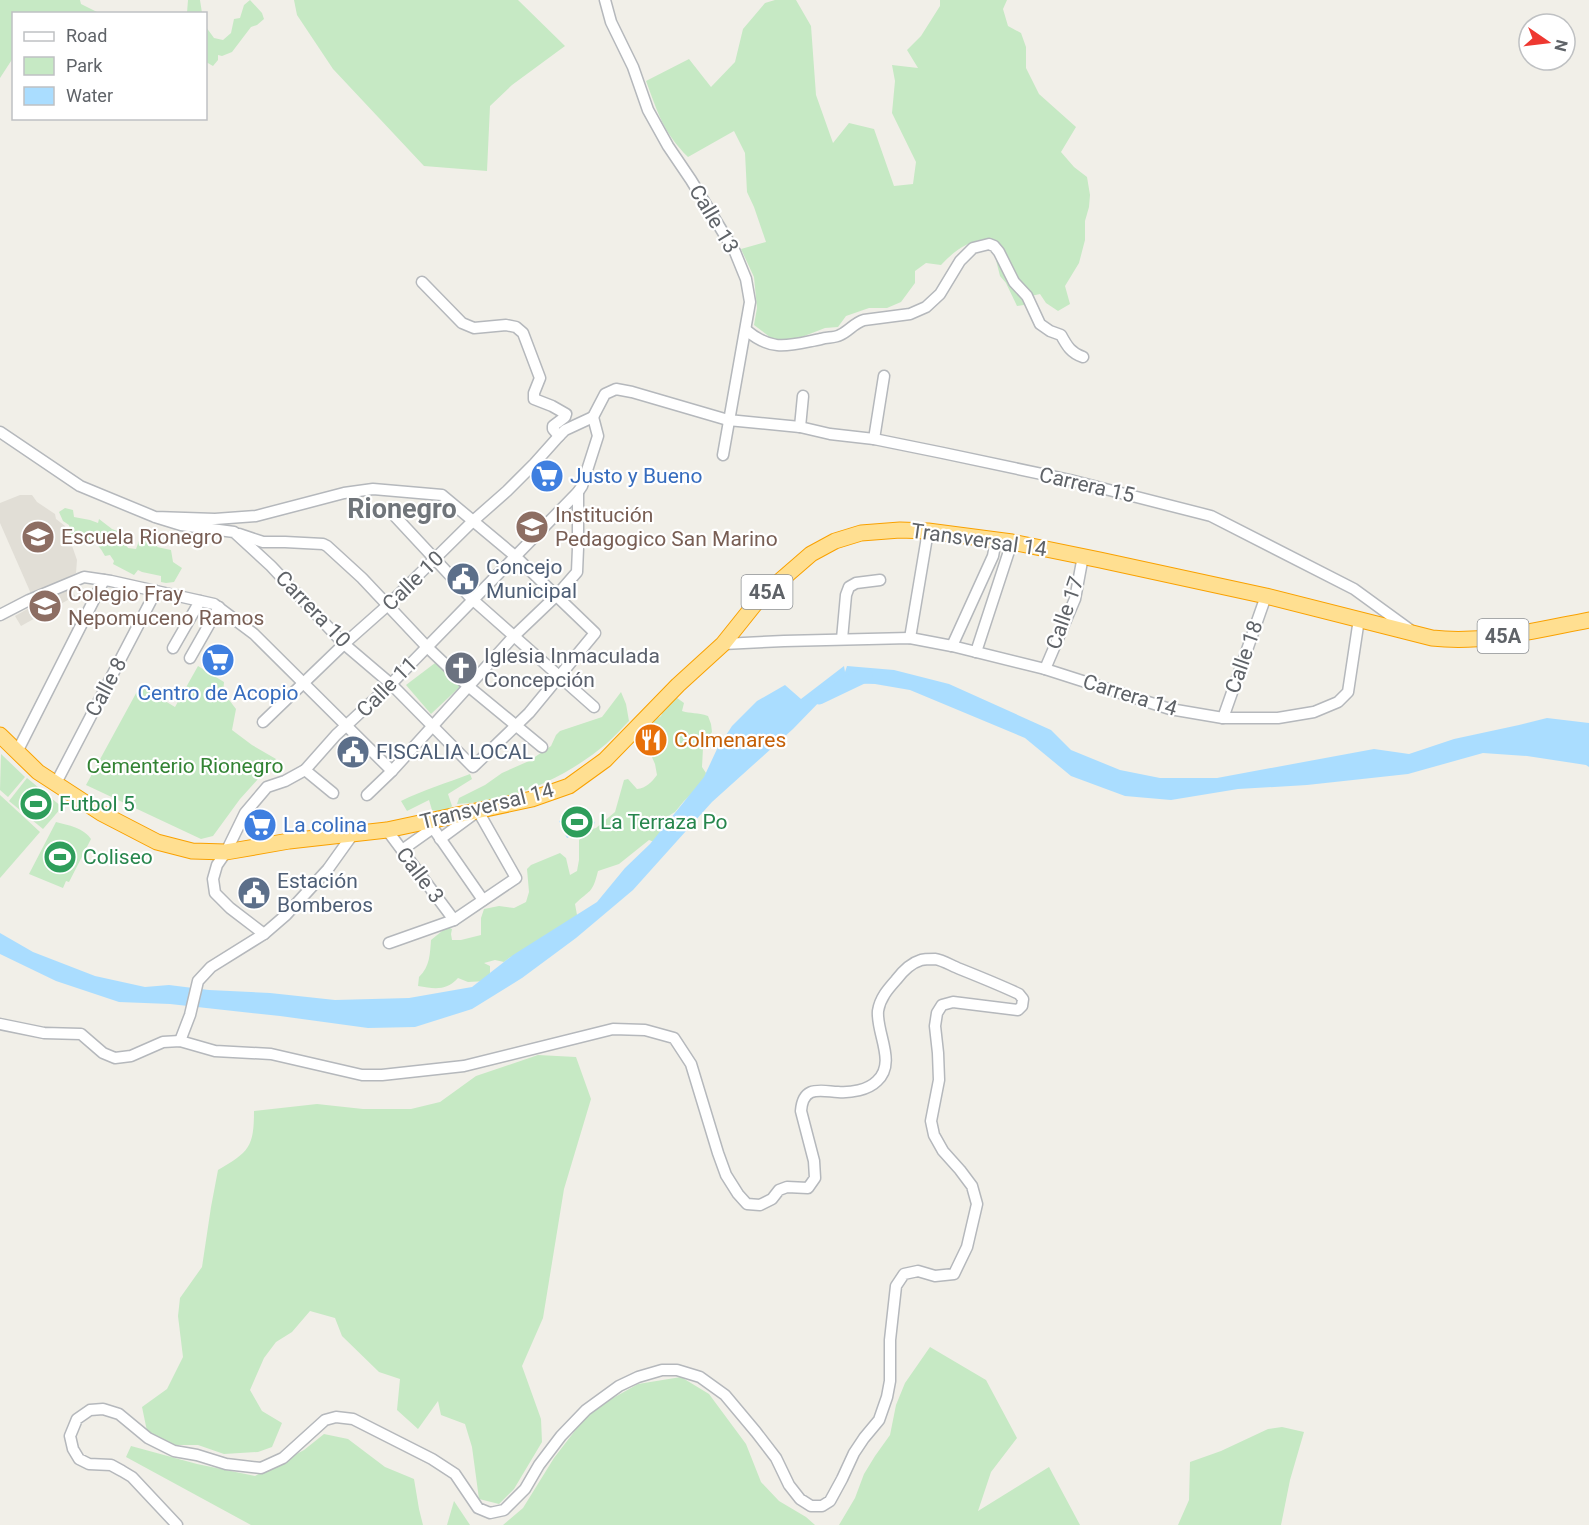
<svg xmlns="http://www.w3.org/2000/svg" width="1589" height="1525" viewBox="0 0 1589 1525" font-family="Roboto,sans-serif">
	<rect width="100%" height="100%" fill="#f1efe8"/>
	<g fill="#e1ded6">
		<path d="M20,495H32L37,502L55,514L56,519L65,526L77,560L76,573L32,596L0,523V503Z"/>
		<path d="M70,585L75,596L21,626L15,616Z"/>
	</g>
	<g fill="#c6e9c4">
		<path d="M0,0H80L81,4L99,13L14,14L13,58L0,78Z"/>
		<path d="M188,0H200L202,13H187Z"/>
		<path d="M250,0L262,13L264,19L257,25L251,27L232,52L222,56L218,55V60L213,66L206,62V27L214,38L223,40L231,33L234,19L240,18L244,5Z"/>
		<path d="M294,0H518L565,46L512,85L490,106L487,171L424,166L333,69L297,15Z"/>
		<path d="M775,0H796L811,26L816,95L833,143L849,123L874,129L894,186L913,184L916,162L892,113L895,81L892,65L918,68L907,50L921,36L940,6V0H1007L1003,9L1008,26L1021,33L1026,47V68L1039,94L1076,127L1061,152L1074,167L1087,177L1090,195L1089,207L1085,221V240L1079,263L1065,286L1070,304L1058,311L1046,303L1040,294L1031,296L1024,305L1017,306L1006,283L1000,276L996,260L995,248L987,239C967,241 954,251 941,265L926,263L915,271V283L901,302L887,308H869L846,316L838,327L825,328L794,340L775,341L754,325L757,308L754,277L741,249L766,242L754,207L747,192L745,153L734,131L688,157C663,132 658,113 646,81L689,59L711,87L735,62L743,29L765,3Z"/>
		<path d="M65,508L73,510L74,517L90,520L98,523L99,519L112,529L123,533L122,537L128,548L136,549L143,530L146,532H158L161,535L157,547L171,550L173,562L182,568L174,582L166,583L161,582V576L142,572L138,570L134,575L113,564L114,561L110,555L105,556C95,537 89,540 71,535L69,525L63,521L59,512Z"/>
		<path d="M439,660L465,682L431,714L406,685Z"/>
		<path d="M198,666L224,682L223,692L236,709L232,730L252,745L276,759L240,799L213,836L201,839L86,785L140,686L175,707Z"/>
		<path d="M621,692L626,704L629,721C621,729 614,737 606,744C564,779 512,802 457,804L459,798L485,785L502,773L529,761L551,746L556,735L560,731L602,717Z"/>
		<path d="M673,695L684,703L682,711C691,714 697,712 708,716L711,724L712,732L703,748L702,767L706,773L703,783L684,801L675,812L670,815L665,825L668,832L657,843L649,840L619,864L598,871C592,895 590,889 575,904L577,915L574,926L509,958L504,962L495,960L484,963L490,966V973L486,981L468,982L458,978C446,991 435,989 418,986L419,977C430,967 430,953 431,940L447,927L452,929L451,934L452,940H461L481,935V918L484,909L499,906L514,908L526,902L529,892L527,869L531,865L560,853L566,858L570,875L577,871L579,860V840L589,830L596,828L615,812L624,780L628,779L637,789C646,788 652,782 657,775L655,764L651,755C656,743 660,733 653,721L661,716L665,705Z"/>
		<path d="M1,754L25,777L8,797L0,790Z"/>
		<path d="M470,774L472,779L448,794L452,806L445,813L432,810L429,800L407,811L401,801C423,790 447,783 470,774Z"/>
		<path d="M27,778L62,807L43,829L9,801Z"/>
		<path d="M0,795L40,832L0,878Z"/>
		<path d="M56,822C68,825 84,828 91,839L69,882L66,881L63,888L29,874Z"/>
		<path d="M538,1055L576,1057L591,1099L564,1189L543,1318L522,1366L541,1419L542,1442L514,1489L499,1504L479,1499L472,1447L465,1424L441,1415L438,1401L418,1429L397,1410L400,1379L379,1372L342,1336L335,1318L310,1311L292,1332L276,1342L264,1358L250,1390L262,1411L282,1423L272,1447L258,1452L224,1454L198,1445H171L147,1431L142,1407L167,1389L183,1357L178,1316L180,1298L202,1267L211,1207L218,1170C249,1152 254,1147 254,1111L317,1104L363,1109H411L440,1102L476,1076Z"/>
		<path d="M930,1347L986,1380L1017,1438L991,1472L978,1511L1049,1467L1080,1525H839L855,1498L864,1474L875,1456L890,1435L896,1405L905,1383Z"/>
		<path d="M681,1377L709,1394L746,1444L761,1482L779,1501L806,1517L815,1525H503L523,1508L554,1458L590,1411L638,1384Z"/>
		<path d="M1282,1427L1304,1432L1290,1480L1281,1525H1178L1189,1500L1190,1462L1221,1451L1268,1429Z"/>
		<path d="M324,1434L348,1439L385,1467L414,1479L419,1509L423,1525H251L126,1457L131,1446L197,1464L255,1476L304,1450Z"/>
		<path d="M454,1501L470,1525H447Z"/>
	</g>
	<g fill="#adf">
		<path d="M844,666L845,672L847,666L894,670L949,684L1051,730L1071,750L1120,770L1160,778H1217L1374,749L1409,754L1454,739L1519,725L1547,718L1589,723V767L1586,765L1527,756L1483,753L1408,774L1307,785L1238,789L1171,800L1125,796L1071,776L1025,738L910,690L875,684L844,683L826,695L793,729L712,802L633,890L576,938L522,978L472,1009L415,1027L368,1028L280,1016L170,1004L119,1002L56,981L0,954V933L33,952L95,976L145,987L169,985L209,990L270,993L335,1000L409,998L472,987L513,955L597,902L625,868L650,844L704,777L717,749L732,726L757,701L785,685L801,699Z"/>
		<path d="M587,808L595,823L567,838L559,821Z"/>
	</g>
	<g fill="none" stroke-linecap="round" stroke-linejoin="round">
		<path stroke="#adf" stroke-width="15" d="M819,697L863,676H865"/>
		<defs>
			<g id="minor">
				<path d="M605,0L611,22L633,67L648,110L668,146L691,180L735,252L746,279L750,302L723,455"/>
				<path d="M422,282L462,323L474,328L506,325L516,327L523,333L540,378L534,393V399L552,406L566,414L565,417L553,426V429L559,436"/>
				<path d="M746,330C773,353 790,345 821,339C827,337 835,338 840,335C849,331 854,323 864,320L910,314L926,307L940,294L960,261L973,248L989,244L994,246L999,252L1014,282L1027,296L1040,324L1050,331L1061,335C1067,346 1071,353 1083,357"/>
				<path d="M593,417L605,394L616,389L632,392L728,420L800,427L830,434L874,439L943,453L1070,480L1211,516L1354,589L1409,629"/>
				<path d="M800,427L803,396"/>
				<path d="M0,432L80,486L155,517L181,525L234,532L271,566L344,644L391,684L473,767L529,713L595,633L515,556L442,495L373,489L344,493L256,516L215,519L155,517"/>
				<path d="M874,439L884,376"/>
				<path d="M392,513L472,599L594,707"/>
				<path d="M239,534L263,542H285L323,544L327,546L362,578L427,647L468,686L542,747"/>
				<path d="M0,615L29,600L84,577L111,581L214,604L254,634L392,771"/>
				<path d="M910,638L928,531"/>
				<path d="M842,639L846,595L849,587L856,583L880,580"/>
				<path d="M723,644L784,641L910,638L952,646L1045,669L1170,709L1223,718H1278L1314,712L1338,702L1348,692L1359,619"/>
				<path d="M952,646L993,556L996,540"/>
				<path d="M173,648L200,601"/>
				<path d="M976,652L1012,542"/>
				<path d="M190,658L219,607"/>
				<path d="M1045,669L1075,599L1083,556"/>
				<path d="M1223,718L1266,596"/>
				<path d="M263,722L344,644L388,605L473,521L507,491L534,464L559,436L565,430L593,417"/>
				<path d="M17,752L104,580"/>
				<path d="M305,770L333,793"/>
				<path d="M56,783L156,591"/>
				<path d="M367,795L392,771L513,637L557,595L577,572L578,548V492"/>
				<path d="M387,830L454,920"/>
				<path d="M402,850L433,828L483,900"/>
				<path d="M264,934L230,908L215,893L213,879L217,865L226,852L245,813L267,787L285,781L305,770L336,735L391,684L578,492L582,486L598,436L593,417"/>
				<path d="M389,943L454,920L516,878L478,811L440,839"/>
				<path d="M0,1024L44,1033L81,1034L103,1053L115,1058L131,1056L163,1042L180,1041L215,1051L271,1054L362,1075H382L464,1066L613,1029L645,1030L674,1038L691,1064L718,1153L726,1175L738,1194L747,1204L760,1205L772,1199L779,1190L787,1187L808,1188L815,1178L814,1161L801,1111C803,1085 820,1091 838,1092C851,1093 868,1090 877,1081C897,1063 876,1033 878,1011C880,998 888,989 896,980C902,972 911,963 921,960C924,959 931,959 935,959C943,960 952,966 960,969C980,977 1000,985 1019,994L1023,999L1022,1006L1018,1010L953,1002L942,1005L937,1013L935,1026L938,1053L939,1080L931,1121L934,1135L943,1151L960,1170L972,1186L977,1204L967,1247L954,1274L935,1276L918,1271L904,1274L896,1286L890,1340V1381L887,1397L879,1420L864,1438L854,1453L842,1479L830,1501L822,1506H811L800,1499L789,1485L776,1458L756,1432L725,1395L700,1377L677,1370H662L638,1377L619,1386L586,1410L561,1436L539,1465L525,1489L504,1510L490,1513L478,1508L455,1474L432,1459L353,1419L336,1417L325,1420L283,1458L261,1468L226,1464L197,1455L174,1451L148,1438L119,1414L103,1409L90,1410L77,1419L70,1436L73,1449L79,1459L89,1464L111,1465L122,1471L132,1477L177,1525"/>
				<path d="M180,1041L190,1015L198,981L211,967L264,934L286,915L328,869L353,834"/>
			</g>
			<path id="highway" d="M0,735L38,772L101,813L157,842L192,851L226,852L289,841L387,830L532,799L569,786L605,760L678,685L723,644L759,599L811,554L835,541L861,533L900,530L928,531L1012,542L1100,560L1266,596L1432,638C1485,644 1537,630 1589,620"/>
		</defs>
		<use href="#minor" stroke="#b5b8bc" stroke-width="13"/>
		<use href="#highway" stroke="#f9a100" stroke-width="17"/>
		<use href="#minor" stroke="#fff" stroke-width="10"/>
		<use href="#highway" stroke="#ffdf91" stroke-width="15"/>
	</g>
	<defs>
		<symbol id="supermarket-disc" viewBox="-11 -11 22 22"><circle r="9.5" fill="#3f7fe0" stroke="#fff"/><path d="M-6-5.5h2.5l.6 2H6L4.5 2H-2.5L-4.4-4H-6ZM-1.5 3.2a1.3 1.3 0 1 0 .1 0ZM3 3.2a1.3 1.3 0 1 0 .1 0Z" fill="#fff"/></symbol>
		<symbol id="school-disc" viewBox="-11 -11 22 22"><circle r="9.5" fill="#8d6e63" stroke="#fff"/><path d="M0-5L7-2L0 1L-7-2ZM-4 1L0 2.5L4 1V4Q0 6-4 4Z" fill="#fff"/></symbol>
		<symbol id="civic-disc" viewBox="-11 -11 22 22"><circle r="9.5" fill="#5c6f8a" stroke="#fff"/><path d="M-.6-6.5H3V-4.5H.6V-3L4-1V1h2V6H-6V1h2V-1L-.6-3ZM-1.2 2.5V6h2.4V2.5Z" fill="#fff"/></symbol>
		<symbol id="church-disc" viewBox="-11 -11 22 22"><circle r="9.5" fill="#6b7280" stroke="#fff"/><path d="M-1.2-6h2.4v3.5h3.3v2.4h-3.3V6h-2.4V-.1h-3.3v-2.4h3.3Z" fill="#fff"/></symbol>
		<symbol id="restaurant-disc" viewBox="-11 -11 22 22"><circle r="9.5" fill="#e8710a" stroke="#fff"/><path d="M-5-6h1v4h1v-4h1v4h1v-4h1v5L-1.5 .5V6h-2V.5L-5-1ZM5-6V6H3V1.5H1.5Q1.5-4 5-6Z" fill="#fff"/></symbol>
		<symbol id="stadium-disc" viewBox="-11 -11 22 22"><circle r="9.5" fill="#2e9e5b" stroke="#fff"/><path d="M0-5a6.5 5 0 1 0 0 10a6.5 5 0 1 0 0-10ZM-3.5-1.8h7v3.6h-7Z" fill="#fff"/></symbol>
	</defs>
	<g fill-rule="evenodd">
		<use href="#supermarket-disc" x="528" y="457" width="38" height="38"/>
		<use href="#school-disc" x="513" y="508" width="38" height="38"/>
		<use href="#school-disc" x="19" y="518" width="38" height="38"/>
		<use href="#civic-disc" x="444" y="560" width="38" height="38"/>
		<use href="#school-disc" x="26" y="587" width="38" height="38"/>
		<use href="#supermarket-disc" x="199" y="641" width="38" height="38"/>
		<use href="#church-disc" x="442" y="649" width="38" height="38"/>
		<use href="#restaurant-disc" x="632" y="721" width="38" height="38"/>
		<use href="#civic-disc" x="334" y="733" width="38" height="38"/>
		<use href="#stadium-disc" x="17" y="785" width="38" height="38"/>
		<use href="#stadium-disc" x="558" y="803" width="38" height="38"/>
		<use href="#supermarket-disc" x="241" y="806" width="38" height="38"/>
		<use href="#stadium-disc" x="41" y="838" width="38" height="38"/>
		<use href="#civic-disc" x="235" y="874" width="38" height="38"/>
	</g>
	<g text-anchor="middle" stroke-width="4.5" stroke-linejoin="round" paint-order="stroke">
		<g fill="#fff" stroke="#8f9295" stroke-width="1.5">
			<rect x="741.5" y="575" width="51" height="34" rx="4.5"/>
			<rect x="1477.5" y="619" width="51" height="34" rx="4.5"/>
		</g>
		<g font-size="20" font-weight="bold" fill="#5f6368">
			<text x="767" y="599">45A</text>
			<text x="1503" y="643">45A</text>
		</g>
		<g font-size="21" fill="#5f6368" stroke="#fff">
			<text transform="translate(714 219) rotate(59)" y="7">Calle 13</text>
			<text transform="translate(1087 485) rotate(13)" y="7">Carrera 15</text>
			<text transform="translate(979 540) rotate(8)" y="7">Transversal 14</text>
			<text transform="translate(413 581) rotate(-44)" y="7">Calle 10</text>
			<text transform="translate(313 609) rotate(46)" y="7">Carrera 10</text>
			<text transform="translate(1065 613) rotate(-71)" y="7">Calle 17</text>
			<text transform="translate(1244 657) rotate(-71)" y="7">Calle 18</text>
			<text transform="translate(106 687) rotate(-62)" y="7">Calle 8</text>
			<text transform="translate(387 687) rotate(-45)" y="7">Calle 11</text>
			<text transform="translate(1130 695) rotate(17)" y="7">Carrera 14</text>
			<text transform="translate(487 806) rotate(-14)" y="7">Transversal 14</text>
			<text transform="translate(420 875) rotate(53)" y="7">Calle 3</text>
		</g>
		<g font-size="21" fill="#366cbe" stroke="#fff" text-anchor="start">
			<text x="570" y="483">Justo y Bueno</text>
			<text x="218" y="700" text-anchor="middle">Centro de Acopio</text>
			<text x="283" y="832">La colina</text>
		</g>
		<g font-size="21" fill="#785e54" stroke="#fff" text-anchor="start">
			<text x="555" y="522">Institución<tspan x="555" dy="24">Pedagogico San Marino</tspan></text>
			<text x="61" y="544">Escuela Rionegro</text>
			<text x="68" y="601">Colegio Fray<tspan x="68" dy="24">Nepomuceno Ramos</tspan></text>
		</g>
		<g font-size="21" fill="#4e5e75" stroke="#fff" text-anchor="start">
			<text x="486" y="574">Concejo<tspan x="486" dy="24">Municipal</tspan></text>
			<text x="376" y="759">FISCALIA LOCAL</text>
			<text x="277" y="888">Estación<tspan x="277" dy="24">Bomberos</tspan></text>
		</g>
		<g font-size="21" fill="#5b616d" stroke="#fff" text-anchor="start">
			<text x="484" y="663">Iglesia Inmaculada<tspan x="484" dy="24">Concepción</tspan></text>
		</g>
		<g font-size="21" fill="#c56008" stroke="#fff" text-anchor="start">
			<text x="674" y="747">Colmenares</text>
		</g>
		<g font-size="21" fill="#328333" stroke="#fff">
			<text x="185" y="773">Cementerio Rionegro</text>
		</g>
		<g font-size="21" fill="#27864d" stroke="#fff" text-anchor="start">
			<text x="59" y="811">Futbol 5</text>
			<text x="600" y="829">La Terraza Po</text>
			<text x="83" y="864">Coliseo</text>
		</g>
		<g font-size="27" font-weight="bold" fill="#70757a" stroke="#fff">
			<text x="402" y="518">Rionegro</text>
		</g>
	</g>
	<rect x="12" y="12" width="195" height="108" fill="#ffffff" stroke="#bfc1c3" stroke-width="1.5"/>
	<rect x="24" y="32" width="30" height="9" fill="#ffffff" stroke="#bfc1c3" stroke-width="1.5"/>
	<text x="66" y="42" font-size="18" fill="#5f6368">Road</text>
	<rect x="24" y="57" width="30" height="18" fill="#c6e9c4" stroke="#bfc1c3" stroke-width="1.5"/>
	<text x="66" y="72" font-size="18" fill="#5f6368">Park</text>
	<rect x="24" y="87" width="30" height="18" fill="#aaddff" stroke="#bfc1c3" stroke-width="1.5"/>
	<text x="66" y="102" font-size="18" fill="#5f6368">Water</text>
	<g transform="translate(1547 42) rotate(104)"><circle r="28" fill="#ffffff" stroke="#bfc1c3" stroke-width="1.5"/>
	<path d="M0-4.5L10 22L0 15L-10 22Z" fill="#ee3831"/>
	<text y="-9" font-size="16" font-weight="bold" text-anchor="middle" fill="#5f6368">N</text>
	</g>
</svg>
